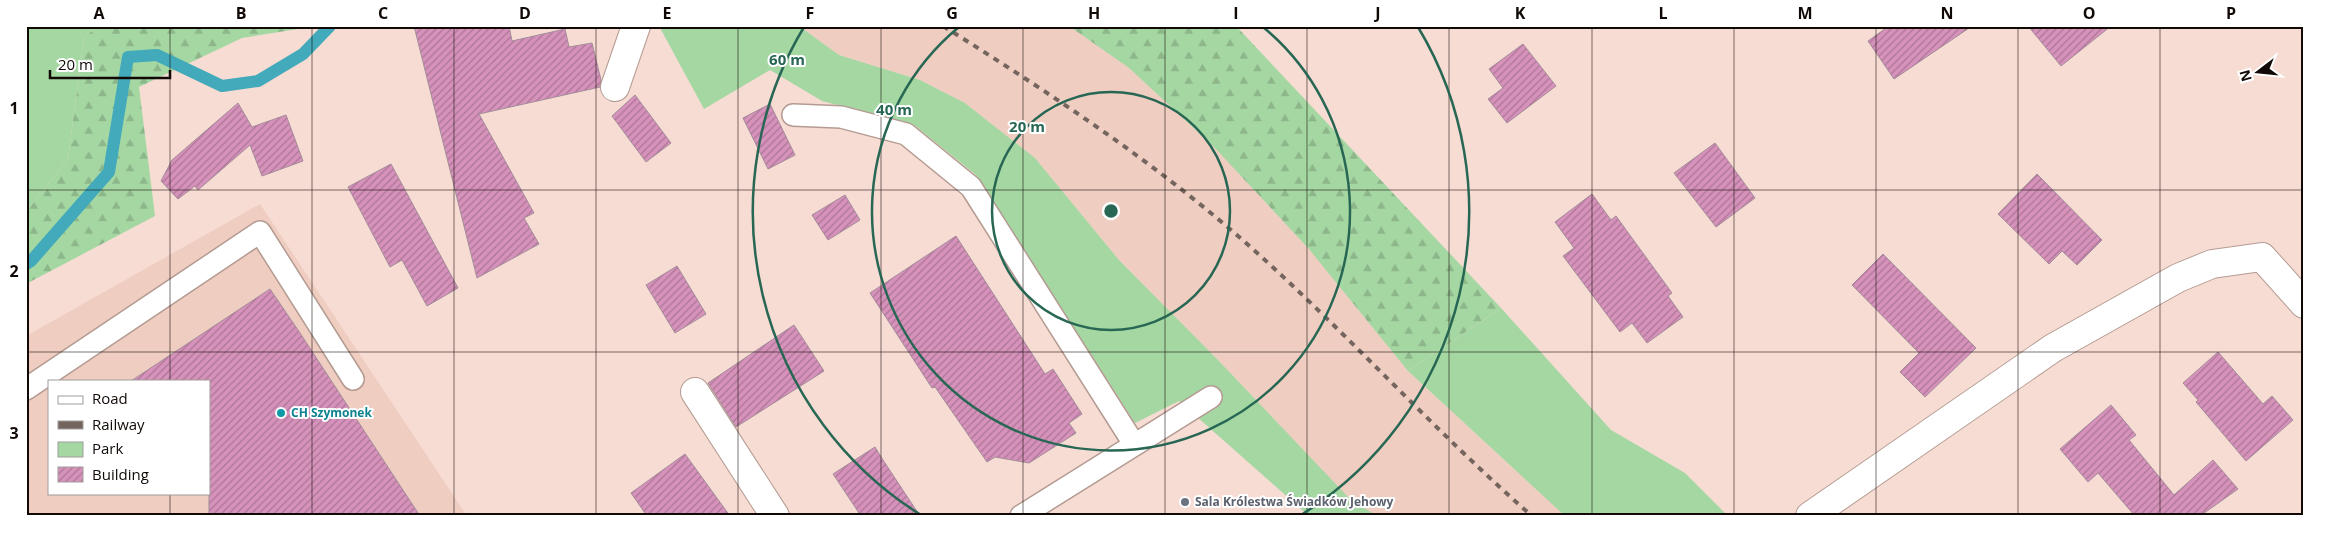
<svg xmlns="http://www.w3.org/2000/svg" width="2330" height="542" viewBox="0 0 2330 542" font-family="'Open Sans',sans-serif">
	<defs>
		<pattern id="forest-firs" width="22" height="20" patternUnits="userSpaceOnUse" patternTransform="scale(1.25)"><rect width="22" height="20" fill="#a5d7a3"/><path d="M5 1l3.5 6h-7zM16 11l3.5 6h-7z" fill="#8db78b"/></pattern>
		<pattern id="building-hatch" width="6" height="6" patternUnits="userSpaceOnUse" patternTransform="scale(1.25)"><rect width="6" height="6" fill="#d692bb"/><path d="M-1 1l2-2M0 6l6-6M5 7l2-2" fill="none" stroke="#ac7596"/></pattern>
	</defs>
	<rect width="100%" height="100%" fill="#f7dcd3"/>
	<g fill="#efcdc1" fill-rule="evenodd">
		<path d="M799,26H1069L1129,68L1213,146L1308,248L1408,371L1565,516H1378L1352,501L1218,360L1119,260L1035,158L965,103L920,80L839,55Z"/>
		<path d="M260,204L467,516H26V336ZM49,381H209V493H49Z"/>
	</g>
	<g fill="#a5d7a3">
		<path d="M26,26H99L84,37L68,159L26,212Z"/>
		<path d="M659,26H799L839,55L920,80L965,103L1035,158L1119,260L1218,360L1352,501L1378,516H1309L1179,401L1135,423L976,175L914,125L822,101L770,70L704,109Z"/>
		<path d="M1501,308L1611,430L1685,473L1728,516H1565L1408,371Z"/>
	</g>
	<g fill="url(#forest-firs)">
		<path d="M99,26H317L242,38L139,87L155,216L26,284V212L68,159L84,37Z"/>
		<path d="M1069,26H1236L1501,308L1408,371L1308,248L1213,146L1129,68Z"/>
	</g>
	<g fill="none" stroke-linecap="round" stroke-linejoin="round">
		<path stroke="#42aaba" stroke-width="12" d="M26,264L31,261L109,172L128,57L157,55L222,86L258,81L303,54L330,26"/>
	</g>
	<g fill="url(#building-hatch)" stroke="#a38c99">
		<path d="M414,26H509L512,41L565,29L569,47L592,43L601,80L600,87L479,114L534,213L524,218L539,244L477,278Z"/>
		<path d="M1889,26H1972L1894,79L1868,41Z"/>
		<path d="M2028,26H2111L2061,66Z"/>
		<path d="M1523,44L1556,86L1507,123L1488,99L1503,88L1489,69Z"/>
		<path d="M635,95L671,143L646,162L612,116Z"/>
		<path d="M238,103L252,127L286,115L303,161L262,176L250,145L198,190L195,186L178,199L161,181L172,160Z"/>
		<path d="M770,104L795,155L768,169L743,118Z"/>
		<path d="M1715,143L1755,198L1716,227L1674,173Z"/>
		<path d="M391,164L458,288L427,306L402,260L390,267L348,187Z"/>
		<path d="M2037,174L2102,240L2077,265L2062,251L2049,264L1998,214Z"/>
		<path d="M1592,194L1611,220L1616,216L1672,293L1668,296L1683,317L1647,343L1632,323L1620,332L1563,256L1574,248L1555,222Z"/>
		<path d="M845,195L860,220L828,240L812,215Z"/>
		<path d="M956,236L1045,374L1053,369L1082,414L1069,423L1076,433L1029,463L995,457L987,462L935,387L932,388L870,293Z"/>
		<path d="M1883,254L1976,348L1925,397L1900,372L1919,353L1852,285Z"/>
		<path d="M677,266L706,314L675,333L646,285Z"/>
		<path d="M270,289L298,330L420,516H209V381H131Z"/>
		<path d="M794,325L824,371L736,427L708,383Z"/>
		<path d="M2218,352L2263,404L2272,396L2293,420L2246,461L2196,402L2198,400L2183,383Z"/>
		<path d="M2111,405L2136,435L2129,440L2174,495L2213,460L2238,489L2200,516H2135L2098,473L2088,482L2060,449Z"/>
		<path d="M875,447L883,460L920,516H861L833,474Z"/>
		<path d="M685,454L730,516H647L631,493Z"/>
	</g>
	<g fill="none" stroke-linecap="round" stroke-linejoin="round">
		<defs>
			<g id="service">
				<path d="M793,115L841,117L906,134L971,187L1134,444"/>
				<path d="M26,389L260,232L353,379"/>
				<path d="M1021,516L1211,397"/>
			</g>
			<g id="minor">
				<path d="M615,87L636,26"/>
				<path d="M695,392L775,516"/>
				<path d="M1810,516L2053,348L2178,278L2212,264L2262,257L2304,304"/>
			</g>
		</defs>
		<use href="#service" stroke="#b49b92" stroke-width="24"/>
		<use href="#minor" stroke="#b49b92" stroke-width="30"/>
		<use href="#service" stroke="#fff" stroke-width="21"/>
		<use href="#minor" stroke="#fff" stroke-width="28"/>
		<path stroke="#75655f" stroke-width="4" stroke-dasharray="6 6" stroke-linecap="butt" d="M943,26C1045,90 1147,157 1238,236C1340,325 1430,427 1532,516"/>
	</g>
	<path fill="none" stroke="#110906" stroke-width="1" stroke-opacity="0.55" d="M170,26V381M312,26V516M454,26V516M596,26V516M738,26V516M881,26V516M1023,26V516M1165,26V516M1307,26V516M1449,26V516M1592,26V516M1734,26V516M1876,26V516M2018,26V516M2160,26V516M26,190H2304M26,352H2304M170,493V516"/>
	<g fill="none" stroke="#276754" stroke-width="2.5">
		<circle cx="1111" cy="211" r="119"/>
		<path d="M1263 27A239 239 0 1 1 959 27"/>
		<path d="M921 515A358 358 0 0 1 804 27M1418 27A358 358 0 0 1 1301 515"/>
	</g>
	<circle fill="#0f9aa8" stroke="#fff" stroke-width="2" cx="281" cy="413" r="5"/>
	<circle fill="#6b7280" stroke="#fff" stroke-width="2" cx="1185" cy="502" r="5"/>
	<g text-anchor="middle" stroke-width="4" stroke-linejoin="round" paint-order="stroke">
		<g font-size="12" font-weight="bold" fill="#0d838f" stroke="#fff" text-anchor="start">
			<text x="291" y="417">CH Szymonek</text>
		</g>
		<g font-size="12" font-weight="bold" fill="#5b616d" stroke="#fff" text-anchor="start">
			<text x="1195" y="506">Sala Królestwa Świadków Jehowy</text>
		</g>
	</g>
	<circle cx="1111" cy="211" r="8" fill="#276754" stroke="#fff" stroke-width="2.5"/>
	<g font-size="15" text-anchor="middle" font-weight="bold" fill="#276754" stroke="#fff" stroke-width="4" stroke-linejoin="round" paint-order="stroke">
		<text x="787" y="65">60 m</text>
		<text x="894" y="115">40 m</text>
		<text x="1027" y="132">20 m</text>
	</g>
	<rect width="2330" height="542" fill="none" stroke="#ffffff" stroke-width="55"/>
	<rect x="48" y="380" width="162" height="115" fill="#ffffff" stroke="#a09d9b"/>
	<rect x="58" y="396" width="25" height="8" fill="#ffffff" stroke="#a09d9b"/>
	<text x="92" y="404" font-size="15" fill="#110906">Road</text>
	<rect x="58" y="421" width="25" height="8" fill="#75655f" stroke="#a09d9b"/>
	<text x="92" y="430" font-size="15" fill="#110906">Railway</text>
	<rect x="58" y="442" width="25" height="15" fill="#a5d7a3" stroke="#a09d9b"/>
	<text x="92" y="454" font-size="15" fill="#110906">Park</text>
	<rect x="58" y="467" width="25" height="15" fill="url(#building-hatch)" stroke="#a09d9b"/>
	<text x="92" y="480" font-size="15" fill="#110906">Building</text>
	<g transform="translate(2258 72) rotate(254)" stroke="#ffffff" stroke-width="4" paint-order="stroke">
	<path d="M0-4L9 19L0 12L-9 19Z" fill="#110906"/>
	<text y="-8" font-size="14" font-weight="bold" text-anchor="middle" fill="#110906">N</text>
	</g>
	<path d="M50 70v8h120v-8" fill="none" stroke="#110906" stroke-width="2.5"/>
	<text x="58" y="70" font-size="15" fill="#110906" stroke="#ffffff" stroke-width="4" paint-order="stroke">20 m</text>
	<rect x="28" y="28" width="2274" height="486" fill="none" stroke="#110906" stroke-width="2"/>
	<g font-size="16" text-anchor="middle" font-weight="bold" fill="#110906">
		<text x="99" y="19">A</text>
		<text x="241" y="19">B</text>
		<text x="383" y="19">C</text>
		<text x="525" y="19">D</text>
		<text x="667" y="19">E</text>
		<text x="810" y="19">F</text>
		<text x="952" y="19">G</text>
		<text x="1094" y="19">H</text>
		<text x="1236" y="19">I</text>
		<text x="1378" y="19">J</text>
		<text x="1520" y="19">K</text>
		<text x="1663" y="19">L</text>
		<text x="1805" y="19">M</text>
		<text x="1947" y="19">N</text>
		<text x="2089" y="19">O</text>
		<text x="2231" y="19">P</text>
		<text x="14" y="114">1</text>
		<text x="14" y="277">2</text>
		<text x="14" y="439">3</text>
	</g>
</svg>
